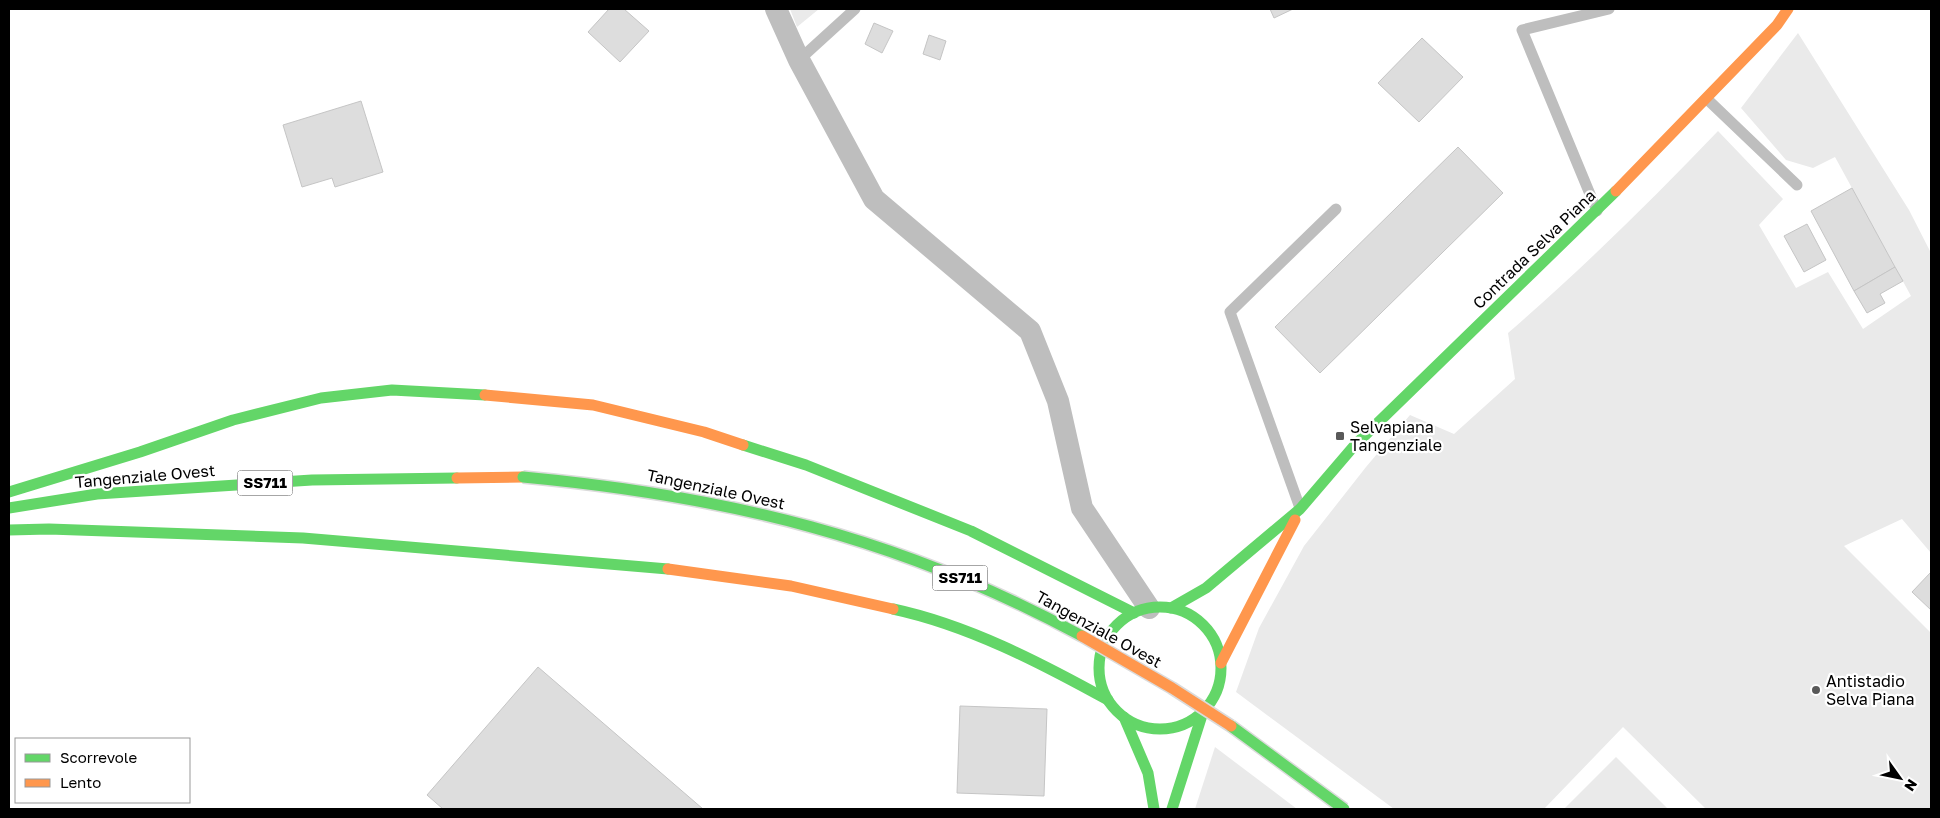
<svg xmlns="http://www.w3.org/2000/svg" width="1940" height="818" viewBox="0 0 1940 818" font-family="'Golos Text',sans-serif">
	<rect width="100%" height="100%" fill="#fff"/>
	<g fill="#eaeaea">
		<path d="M790,9H819L797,27Z"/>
		<path d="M1798,33L1909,210L1931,253V553L1902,519L1844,546L1931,633V809H1706L1623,727L1544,809H1394L1236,692L1259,628L1304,546L1366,467L1410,415L1454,434L1515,379L1508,333C1582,269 1651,201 1718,131L1783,199L1759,225L1796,288L1828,272L1863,329L1911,296L1835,157L1813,168L1786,160L1741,108Z"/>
		<path d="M1215,747L1297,809H1195Z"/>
		<path d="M1616,757L1668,809H1564Z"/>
	</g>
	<g fill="#ddd" stroke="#c5c5c5">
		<path d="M609,9H624L649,31L620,62L588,32Z"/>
		<path d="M1270,9H1293L1274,18Z"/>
		<path d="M874,23L893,31L882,53L865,44Z"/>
		<path d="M929,35L946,41L940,60L923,54Z"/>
		<path d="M1422,38L1463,77L1419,122L1378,83Z"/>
		<path d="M361,101L383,172L335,187L332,178L302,187L283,125Z"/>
		<path d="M1458,147L1503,193L1320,373L1275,327Z"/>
		<path d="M1852,188L1895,267L1854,291L1811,211Z"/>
		<path d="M1807,224L1826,260L1804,272L1784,236Z"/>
		<path d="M1895,267L1903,281L1880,294L1885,303L1867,313L1854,291Z"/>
		<path d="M1931,572V610L1912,592Z"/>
		<path d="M538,667L703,809H443L427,795Z"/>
		<path d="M960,706L1047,709L1044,796L957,793Z"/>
	</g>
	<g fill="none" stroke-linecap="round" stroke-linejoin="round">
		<g stroke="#bebebe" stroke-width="11">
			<path d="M799,60L855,9"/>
			<path d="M1707,99L1797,185"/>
			<path d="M1597,211L1522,30L1609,9"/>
			<path d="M1300,508L1230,312L1336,209"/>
		</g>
		<path stroke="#bebebe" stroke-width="22" d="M776,9L799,60L874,199L1030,331L1058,401L1082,508L1149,608"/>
		<g stroke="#63d668" stroke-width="11">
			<path d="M743,445L806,465L971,531L1134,613"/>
			<path d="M9,492L140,452L233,420L321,398L392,390L485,395"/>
			<path d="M9,508L97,494L312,480L457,478"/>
			<path d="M9,530L49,529L303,538L668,569"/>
			<circle cx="1160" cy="668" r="61"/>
			<path d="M1171,608L1206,588L1300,509L1354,446L1616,191"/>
			<path d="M893,609C968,625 1041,663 1108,700"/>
			<path d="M1124,717L1148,773L1154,809"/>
			<path d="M1172,809L1203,712"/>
		</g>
		<g stroke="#ff974d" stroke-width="11">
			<path d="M1616,191L1777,25L1788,9"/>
			<path d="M485,395L593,405L704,432L743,445"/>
			<path d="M457,478L523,477"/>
			<path d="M668,569L791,586L893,609"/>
			<path d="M1221,663L1295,520"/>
		</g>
		<defs>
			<g id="fast-bridge">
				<path d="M523,477C727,496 901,538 1082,636"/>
				<path d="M1231,726L1344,809"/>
			</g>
			<path id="slow-bridge" d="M1082,636L1172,688L1231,726"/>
		</defs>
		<use href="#fast-bridge" stroke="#dbdbdb" stroke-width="14" stroke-linecap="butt"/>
		<use href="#slow-bridge" stroke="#dbdbdb" stroke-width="14" stroke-linecap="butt"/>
		<use href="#fast-bridge" stroke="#63d668" stroke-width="11"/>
		<use href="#slow-bridge" stroke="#ff974d" stroke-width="11"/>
	</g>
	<g fill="#595959" stroke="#fff" stroke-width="2">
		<rect x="1335" y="431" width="10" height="10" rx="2.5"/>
		<circle cx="1816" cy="690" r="5"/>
	</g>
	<g text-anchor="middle" stroke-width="4.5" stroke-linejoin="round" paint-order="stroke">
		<g fill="#fff" stroke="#4c4c4c" stroke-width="1">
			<rect x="237.5" y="470.5" width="55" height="25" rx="4"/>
			<rect x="932.5" y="565.5" width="55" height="25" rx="4"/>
		</g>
		<g font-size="15" font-weight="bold" fill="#000">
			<text x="265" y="488">SS711</text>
			<text x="960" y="583">SS711</text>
		</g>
		<g font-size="16" fill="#000" stroke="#fff">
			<text transform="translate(1534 249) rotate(-44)" y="6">Contrada Selva Piana</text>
			<text transform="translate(145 476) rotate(-5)" y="6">Tangenziale Ovest</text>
			<text transform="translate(716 489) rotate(12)" y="6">Tangenziale Ovest</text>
			<text transform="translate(1099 629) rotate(29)" y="6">Tangenziale Ovest</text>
		</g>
		<g font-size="16" fill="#000" stroke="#fff" text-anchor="start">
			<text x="1350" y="433">Selvapiana<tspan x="1350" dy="18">Tangenziale</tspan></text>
			<text x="1826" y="687">Antistadio<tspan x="1826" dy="18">Selva Piana</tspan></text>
		</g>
	</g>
	<rect width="1940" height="818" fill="none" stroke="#000000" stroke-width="20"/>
	<rect x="15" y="738" width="175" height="65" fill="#ffffff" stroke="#999999"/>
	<rect x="25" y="754" width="25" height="8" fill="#63d668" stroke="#999999"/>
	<text x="60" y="763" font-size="15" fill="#000000">Scorrevole</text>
	<rect x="25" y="779" width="25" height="8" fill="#ff974d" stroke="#999999"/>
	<text x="60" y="788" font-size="15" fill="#000000">Lento</text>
	<g transform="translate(1900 778) rotate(123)" stroke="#ffffff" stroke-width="4" paint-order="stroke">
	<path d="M0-4L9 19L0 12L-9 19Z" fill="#000000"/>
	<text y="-8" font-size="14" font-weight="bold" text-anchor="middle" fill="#000000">N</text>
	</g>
</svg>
